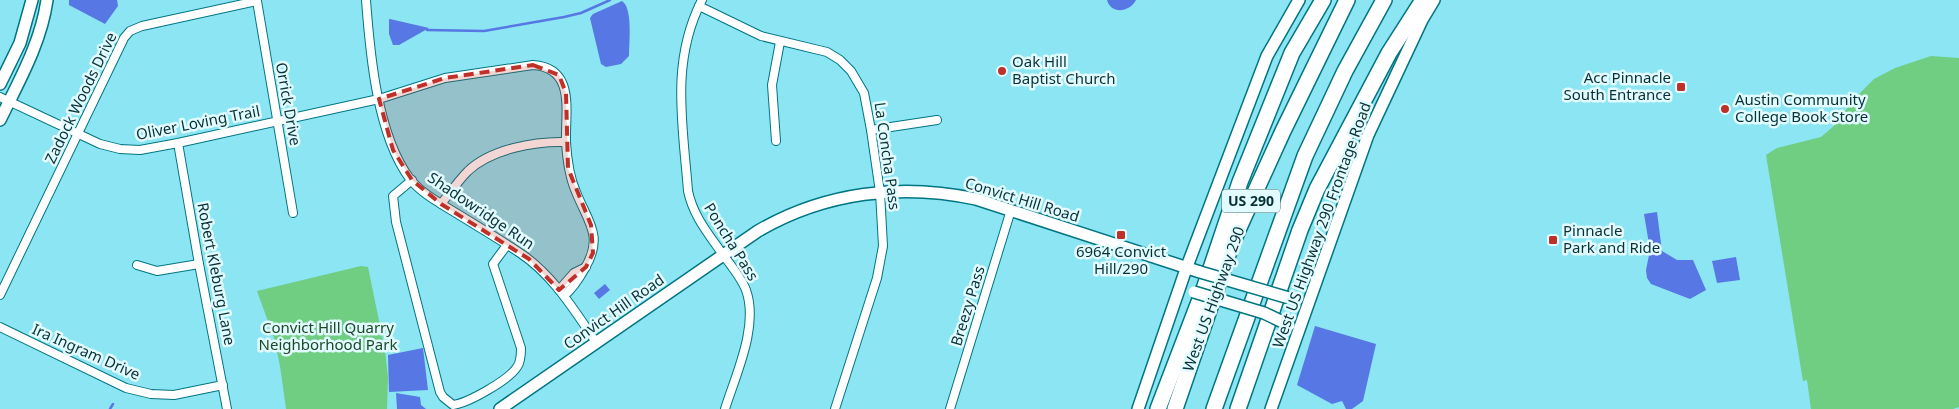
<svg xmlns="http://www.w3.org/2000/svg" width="1959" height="409" viewBox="0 0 1959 409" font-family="'Noto Sans',sans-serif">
	<rect width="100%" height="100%" fill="#8be5f3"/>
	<g fill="#6fce82">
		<path d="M1931,56L1959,58V407L1953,409H1811L1807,380L1803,381L1766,155L1777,148L1821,137L1835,125L1854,99L1874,79L1895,68Z"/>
		<path d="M361,266L368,267L385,350L388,378L387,409H286L280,366L274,338L257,291Z"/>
	</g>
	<g fill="#5777e4">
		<path d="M69,0H117L118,6L105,24L69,5Z"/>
		<path d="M1107,0H1136C1130,12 1111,15 1107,0Z"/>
		<path d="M622,1C633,8 629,43 629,56L621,64L606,67L601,64L590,18L593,14Z"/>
		<path d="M389,19H390L429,28L399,45H393L389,34Z"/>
		<path d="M1657,212L1662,251L1677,260H1693L1706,290L1690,299L1651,284L1647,278L1646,270L1650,250L1644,214Z"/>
		<path d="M1736,257L1740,280L1717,283L1712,261Z"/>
		<path d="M605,284L610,290L599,299L594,293Z"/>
		<path d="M1315,326L1376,344L1363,401L1352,409H1346L1342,401L1332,404L1297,385Z"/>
		<path d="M423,348L428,390L389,392L388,355Z"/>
		<path d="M396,393L420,397L421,405L426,409H397Z"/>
	</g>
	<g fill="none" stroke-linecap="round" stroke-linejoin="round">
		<g stroke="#5777e4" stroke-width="2.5">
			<path d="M427,30L484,31L564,17L581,13L610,0"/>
			<path d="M110,409L113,404"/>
		</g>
		<defs>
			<g id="street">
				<path d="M366,0C370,54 377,135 410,179C422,194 440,203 456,213C477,226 499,239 520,253C553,275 574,310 596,342"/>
				<path d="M702,0C670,62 683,125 688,191C693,215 707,232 721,252C729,263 741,277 746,290C759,326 736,374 725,409"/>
				<path d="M699,6L761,36L827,52L840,60L851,71L864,93L871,130L880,192L883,246L877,278L835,409"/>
				<path d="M0,97L100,144L120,149L140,150L178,143L379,99L445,78L533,65C576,68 565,111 566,142"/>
				<path d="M871,130L937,120"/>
				<path d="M776,141L772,85L780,42"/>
				<path d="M178,143L199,264L227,409"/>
				<path d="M412,180L393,196L396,222L440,392L443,397L453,405C468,403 509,380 517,367C521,362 521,354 521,348L493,264L507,245"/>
				<path d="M441,204C450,193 458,181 468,171C491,149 535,141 566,142C567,159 569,176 576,192C588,222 604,236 585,268C579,279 573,288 564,296"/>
				<path d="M137,265L157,271L199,264"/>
				<path d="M559,290L574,273L586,267"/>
				<path d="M0,295L124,38L130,31L142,26L257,1L293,213"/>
				<path d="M0,327L126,388L151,394L174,395L223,385"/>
				<path d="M950,409L1011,210"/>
			</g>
			<g id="secondary">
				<path d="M0,84L20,43L32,0"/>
				<path d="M0,120C19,81 41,43 47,0"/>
				<path d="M500,409L758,231C825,192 901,183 976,199L1200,272"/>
				<path d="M1138,409L1186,269L1267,56L1299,0"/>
				<path d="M1271,409L1368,135L1422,20L1434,0"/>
			</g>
			<g id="highway">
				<path d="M1158,409L1204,289L1240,182L1292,53L1323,0"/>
				<path d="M1175,409L1232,243L1283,131L1347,0"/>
				<path d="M1214,409L1305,156L1345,71L1384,0"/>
				<path d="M1238,409L1300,230L1317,189L1389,53L1423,0"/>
			</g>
		</defs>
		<use href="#street" stroke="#007582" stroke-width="10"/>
		<use href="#secondary" stroke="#007582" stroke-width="14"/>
		<use href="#highway" stroke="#007582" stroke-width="18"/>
		<use href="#street" stroke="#fff" stroke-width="8"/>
		<use href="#secondary" stroke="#fff" stroke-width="11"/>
		<use href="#highway" stroke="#fff" stroke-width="15"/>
		<defs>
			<g id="secondary-bridge">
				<path d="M1200,272L1289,298"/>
				<path d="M1194,292L1264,313L1289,325"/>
			</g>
		</defs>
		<use href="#secondary-bridge" stroke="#007582" stroke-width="14" stroke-linecap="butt"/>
		<use href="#secondary-bridge" stroke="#fff" stroke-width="11"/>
	</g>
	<path fill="#bf3128" fill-opacity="0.2" stroke="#bf3128" stroke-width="4" stroke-dasharray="10 6" stroke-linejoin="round" d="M533,65L559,75L566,93L568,168L591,225L593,253L586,267L559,290L529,259L441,204L412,180L393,150L379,99L445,78Z"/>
	<g fill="#bf3128" stroke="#e2fbff" stroke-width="2">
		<circle cx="1002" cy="71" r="5"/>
		<rect x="1676" y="82" width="10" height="10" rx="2.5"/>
		<circle cx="1725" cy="109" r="5"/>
		<rect x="1116" y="230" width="10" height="10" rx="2.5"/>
		<rect x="1548" y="235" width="10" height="10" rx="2.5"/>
	</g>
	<g text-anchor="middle" stroke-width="5" stroke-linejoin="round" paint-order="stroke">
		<rect fill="#e2fbff" stroke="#496e73" stroke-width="1" x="1222" y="189.5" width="58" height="23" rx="4"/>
		<g font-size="14" font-weight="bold" fill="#083137">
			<text x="1251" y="206">US 290</text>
		</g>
		<g font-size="15" fill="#083137" stroke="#e2fbff" text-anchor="start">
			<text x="1012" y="67">Oak Hill<tspan x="1012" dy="17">Baptist Church</tspan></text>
			<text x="1671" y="83" text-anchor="end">Acc Pinnacle<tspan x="1671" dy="17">South Entrance</tspan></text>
			<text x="1735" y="105">Austin Community<tspan x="1735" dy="17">College Book Store</tspan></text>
			<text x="1563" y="236">Pinnacle<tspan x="1563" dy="17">Park and Ride</tspan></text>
			<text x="1121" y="257" text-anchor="middle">6964 Convict<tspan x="1121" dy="17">Hill/290</tspan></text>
		</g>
		<g font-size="15" fill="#083137" stroke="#e2fbff">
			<text transform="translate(81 98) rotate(-64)" y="5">Zadock Woods Drive</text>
			<text transform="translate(288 104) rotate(80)" y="5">Orrick Drive</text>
			<text transform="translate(198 123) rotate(-11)" y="5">Oliver Loving Trail</text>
			<text transform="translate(887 156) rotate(82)" y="5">La Concha Pass</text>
			<text transform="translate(1022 200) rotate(17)" y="5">Convict Hill Road</text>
			<text transform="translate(481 211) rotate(34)" y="5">Shadowridge Run</text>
			<text transform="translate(1322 225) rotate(-70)" y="5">West US Highway 290 Frontage Road</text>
			<text transform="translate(731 242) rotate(58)" y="5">Poncha Pass</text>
			<text transform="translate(216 274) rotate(79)" y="5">Robert Kleburg Lane</text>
			<text transform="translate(1214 299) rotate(-70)" y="5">West US Highway 290</text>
			<text transform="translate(968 306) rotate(-73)" y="5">Breezy Pass</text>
			<text transform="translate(614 312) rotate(-35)" y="5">Convict Hill Road</text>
			<text transform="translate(86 352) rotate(24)" y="5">Ira Ingram Drive</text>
		</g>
		<g font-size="15" fill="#1a4925" stroke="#e2fbff">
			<text x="328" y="333">Convict Hill Quarry<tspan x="328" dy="17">Neighborhood Park</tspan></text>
		</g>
	</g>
</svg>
